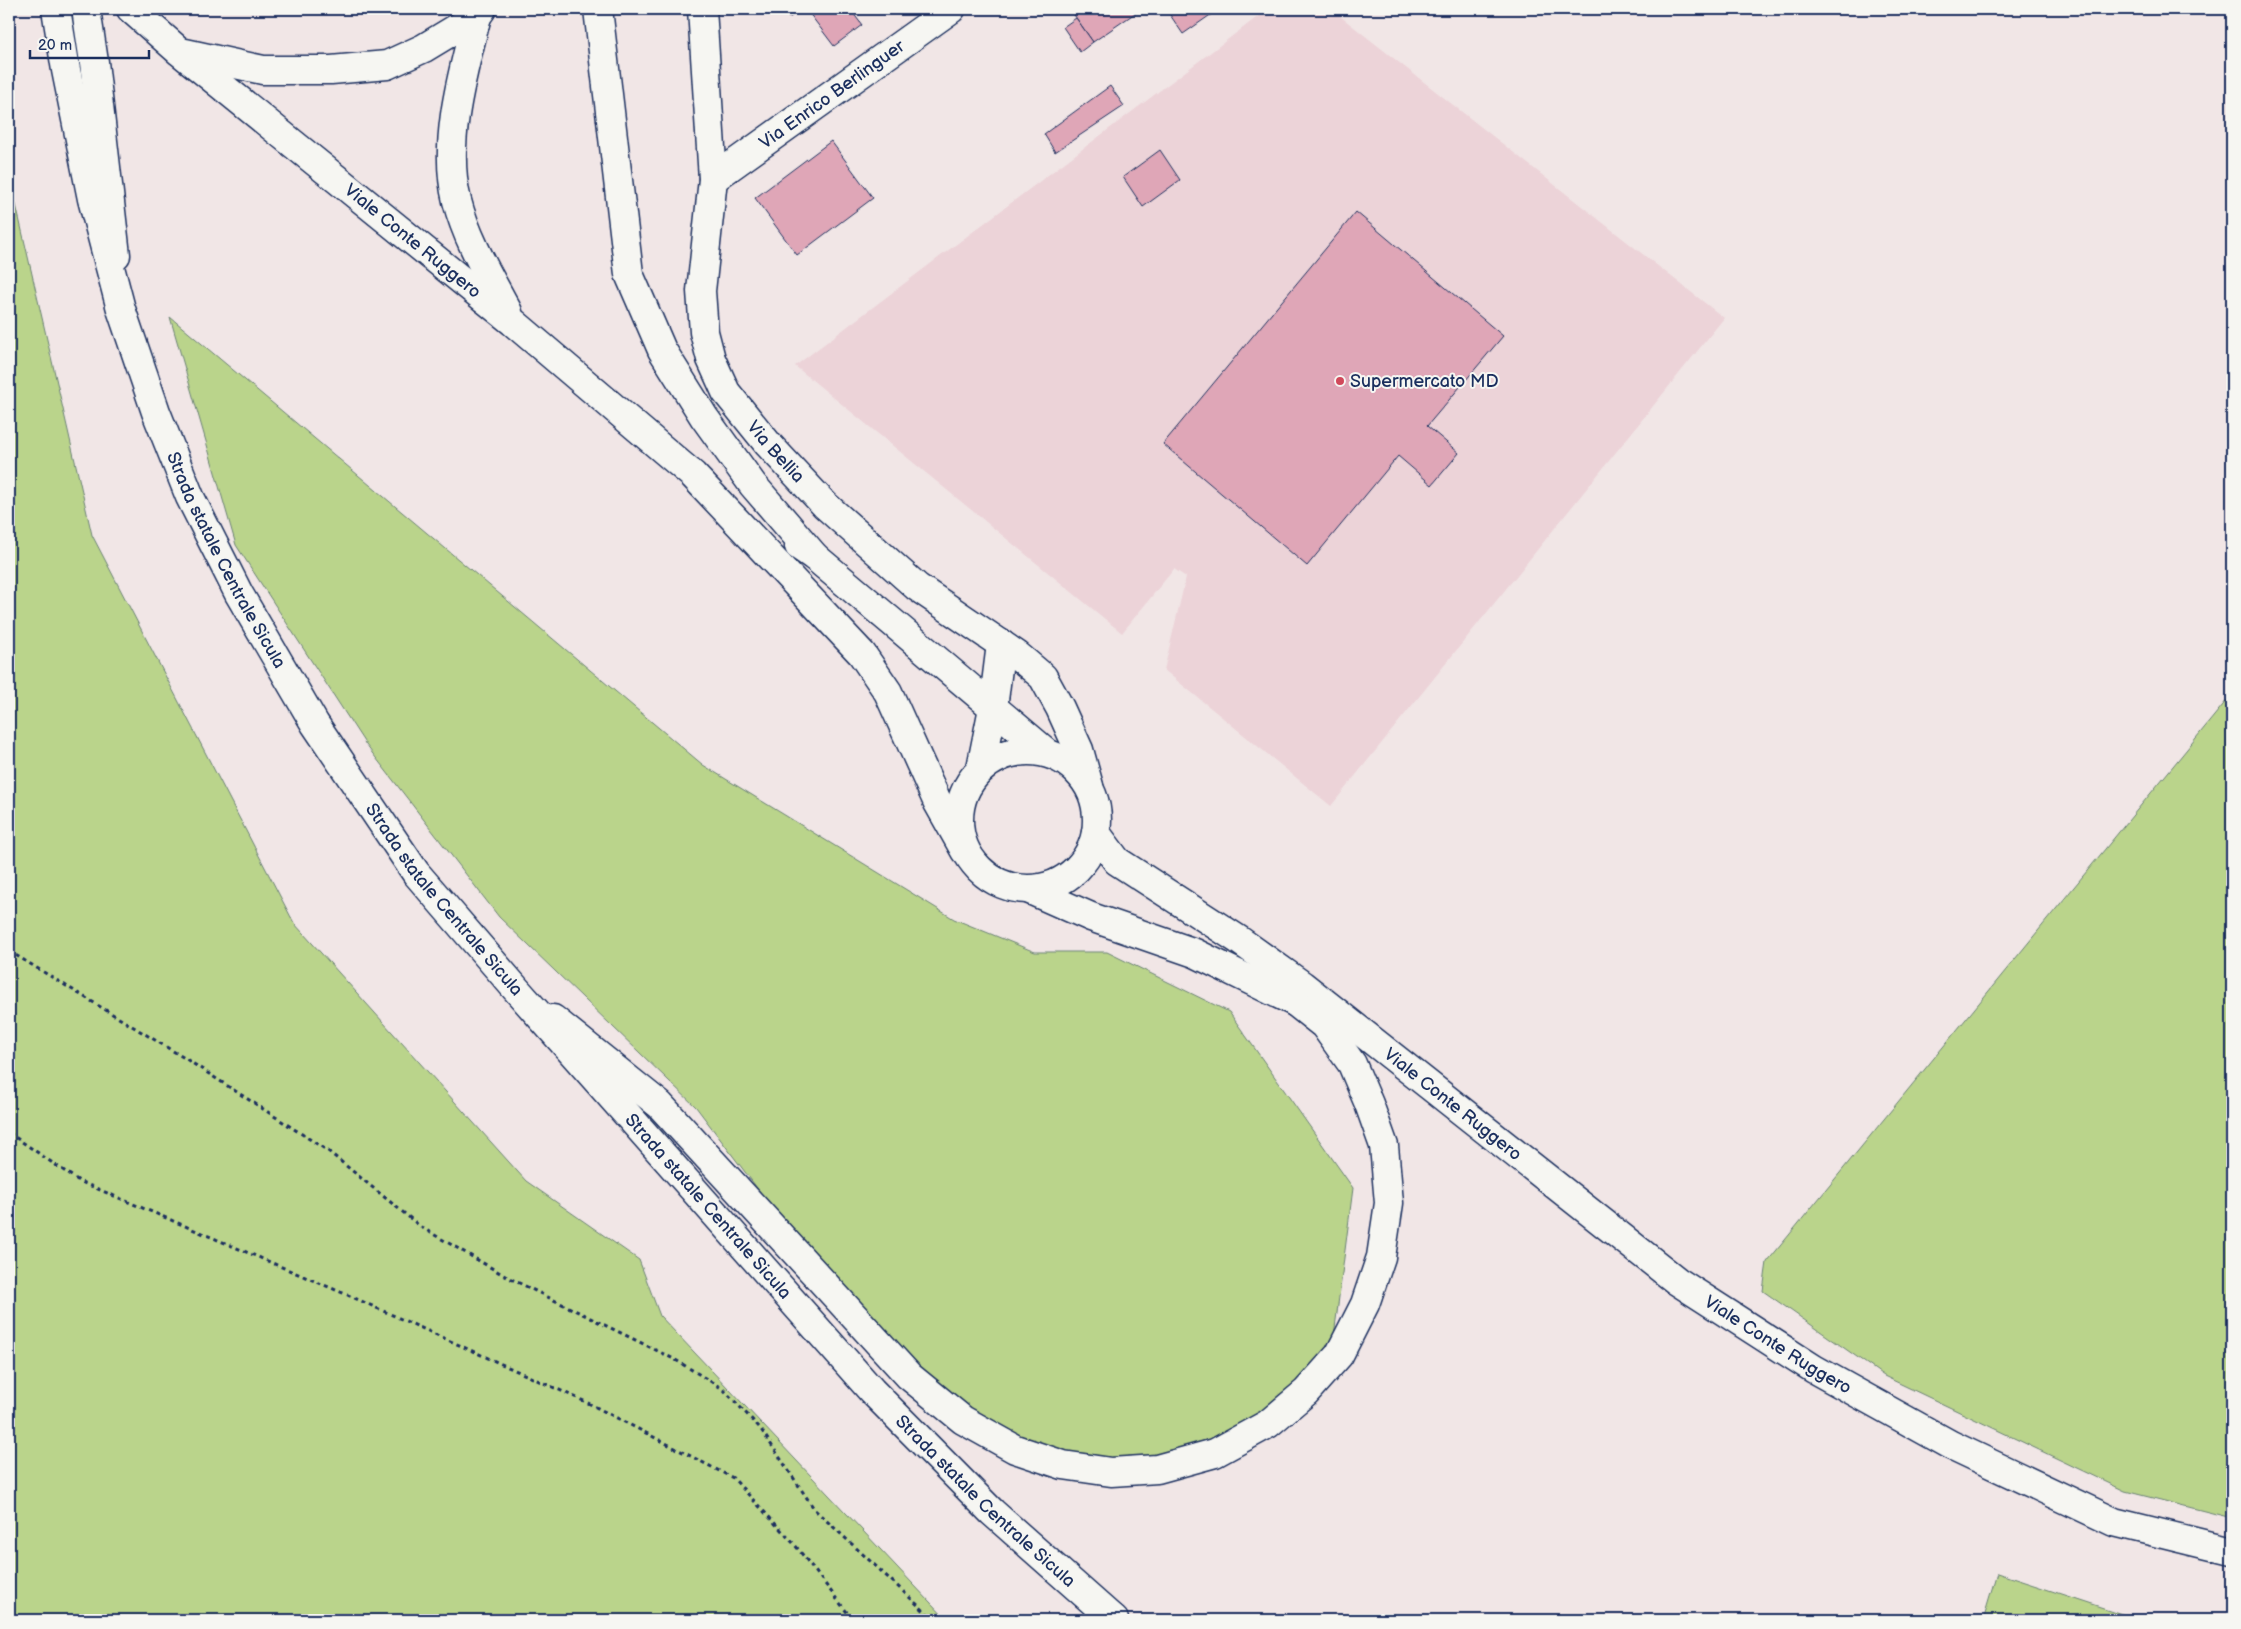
<svg xmlns="http://www.w3.org/2000/svg" width="2241" height="1629" viewBox="0 0 2241 1629" font-family="'Balsamiq Sans',sans-serif">
	<rect width="100%" height="100%" fill="#f1e6e6"/>
	<filter id="ink" filterUnits="userSpaceOnUse"><feTurbulence type="fractalNoise" baseFrequency=".02" numOctaves="2"/><feDisplacementMap in="SourceGraphic" scale="10" xChannelSelector="R" yChannelSelector="G"/><feConvolveMatrix kernelMatrix="1 2 1 2 8 2 1 2 1" color-interpolation-filters="sRGB"/></filter>
	<g filter="url(#ink)">
		<path fill="#ecd3d8" d="M1268,9H1331L1724,318L1331,806L1164,670L1186,577L1174,569L1122,633L795,366Z"/>
		<g fill="#bad48b" stroke="#6a8274">
			<path d="M9,181L11,183L92,535L294,923L526,1181L639,1260L660,1316L947,1620H9Z"/>
			<path d="M170,317L703,765L954,919L1035,952H1107L1229,1012L1353,1188L1331,1359L1203,1465L1013,1455L892,1367L696,1107L499,917L366,745L236,545Z"/>
			<path d="M2232,694V1518L2125,1491L1884,1376L1763,1291L1767,1262Z"/>
			<path d="M1997,1573L2140,1620H1983Z"/>
		</g>
		<g fill="#dfa6b7" stroke="#1b2f5e">
			<path d="M783,9H801L789,18Z"/>
			<path d="M806,9H850L862,25L834,46Z"/>
			<path d="M1070,9H1141L1093,42Z"/>
			<path d="M1166,9H1219L1183,34Z"/>
			<path d="M1076,18L1093,42L1080,52L1063,27Z"/>
			<path d="M1110,86L1124,106L1055,152L1044,134Z"/>
			<path d="M831,141L873,198L797,255L755,198Z"/>
			<path d="M1160,150L1180,180L1143,207L1123,177Z"/>
			<path d="M1356,212L1503,336L1427,426L1459,453L1432,485L1398,456L1307,566L1163,444Z"/>
		</g>
		<g fill="none" stroke-linecap="round" stroke-linejoin="round">
			<defs>
				<g id="minor">
					<path id="s1" d="M702,9L713,179L701,291L704,332L711,359L726,392L768,444L825,505L917,587L1017,655L1043,677L1060,708L1079,750L1089,786"/>
					<path id="s2" d="M713,179L951,9"/>
					<path d="M981,768L993,708L1001,644"/>
				</g>
				<g id="secondary">
					<path d="M86,9L94,62L116,255"/>
					<path id="s3" d="M131,9L180,52L513,322L693,475L862,654L888,692L938,803L965,851"/>
					<path d="M598,9L629,274L662,350L704,417L753,485L815,557"/>
					<path d="M477,16C463,72 442,142 457,201C467,240 489,276 508,312"/>
					<path d="M185,53L263,70H331L387,65L424,48L477,16L482,9"/>
					<path d="M799,546L815,557L1046,752"/>
					<circle cx="1028" cy="820" r="69"/>
					<path id="s4" d="M1096,833L1117,861L1239,940L1302,985L1677,1281L1814,1369L1951,1445L2114,1522L2232,1551"/>
					<path d="M1030,890L1091,917L1195,953L1311,1010"/>
					<path d="M553,1019L660,1105L909,1376L963,1420L1015,1449L1063,1465L1111,1472L1157,1469L1215,1453L1268,1424L1306,1392L1339,1355L1365,1304L1381,1257L1389,1203L1384,1146L1369,1104L1352,1064L1324,1025L1295,1002"/>
				</g>
				<g id="primary">
					<path id="s5" d="M56,9L66,70L92,199L121,309L156,412L190,497L239,594L315,724L416,873L516,989L872,1391L992,1512L1114,1620"/>
				</g>
			</defs>
			<use href="#minor" stroke="#1b2f5e" stroke-width="31"/>
			<use href="#secondary" stroke="#1b2f5e" stroke-width="31"/>
			<use href="#primary" stroke="#1b2f5e" stroke-width="31"/>
			<g stroke="#1b2f5e" stroke-width="3" stroke-dasharray="4 4" stroke-linecap="butt">
				<path d="M9,951L186,1059L328,1151L421,1227L507,1277L674,1359L723,1389L760,1428L815,1510L934,1620"/>
				<path d="M9,1133L79,1181L350,1296L586,1402L733,1478L795,1545L853,1620"/>
			</g>
			<use href="#minor" stroke="#f6f6f2" stroke-width="28"/>
			<use href="#secondary" stroke="#f6f6f2" stroke-width="28"/>
			<use href="#primary" stroke="#f6f6f2" stroke-width="28"/>
		</g>
	</g>
	<circle fill="#d1495b" stroke="#f6f6f2" stroke-width="2" cx="1340" cy="381" r="5"/>
	<g text-anchor="middle" stroke-width="4" stroke-linejoin="round" paint-order="stroke">
		<g font-size="18" fill="#1b2f5e" stroke="#f6f6f2">
			<text dy="6" stroke="none"><textPath href="#s2" startOffset="146">Via Enrico Berlinguer</textPath></text>
			<text dy="6" stroke="none"><textPath href="#s3" startOffset="365">Viale Conte Ruggero</textPath></text>
			<text dy="6" stroke="none"><textPath href="#s1" startOffset="466">Via Bellia</textPath></text>
			<text dy="6" stroke="none"><textPath href="#s5" startOffset="580">Strada statale Centrale Sicula</textPath></text>
			<text dy="6" stroke="none"><textPath href="#s5" startOffset="985">Strada statale Centrale Sicula</textPath></text>
			<text dy="6" stroke="none"><textPath href="#s4" startOffset="450">Viale Conte Ruggero</textPath></text>
			<text dy="6" stroke="none"><textPath href="#s5" startOffset="1390">Strada statale Centrale Sicula</textPath></text>
			<text dy="6" stroke="none"><textPath href="#s4" startOffset="855">Viale Conte Ruggero</textPath></text>
			<text dy="6" stroke="none"><textPath href="#s5" startOffset="1795">Strada statale Centrale Sicula</textPath></text>
		</g>
		<g font-size="18" fill="#1b2f5e" stroke="#f6f6f2" text-anchor="start">
			<text x="1350" y="387">Supermercato MD</text>
		</g>
	</g>
	<rect width="2241" height="1629" fill="none" stroke="#f6f6f2" stroke-width="30"/>
	<rect x="15" y="15" width="2211" height="1599" fill="none" stroke="#1b2f5e" stroke-width="2" filter="url(#ink)"/>
	<path d="M30 50v8h119v-8" fill="none" stroke="#1b2f5e" stroke-width="2.5"/>
	<text x="38" y="50" font-size="15" fill="#1b2f5e" stroke="#f6f6f2" stroke-width="4" paint-order="stroke">20 m</text>
</svg>
